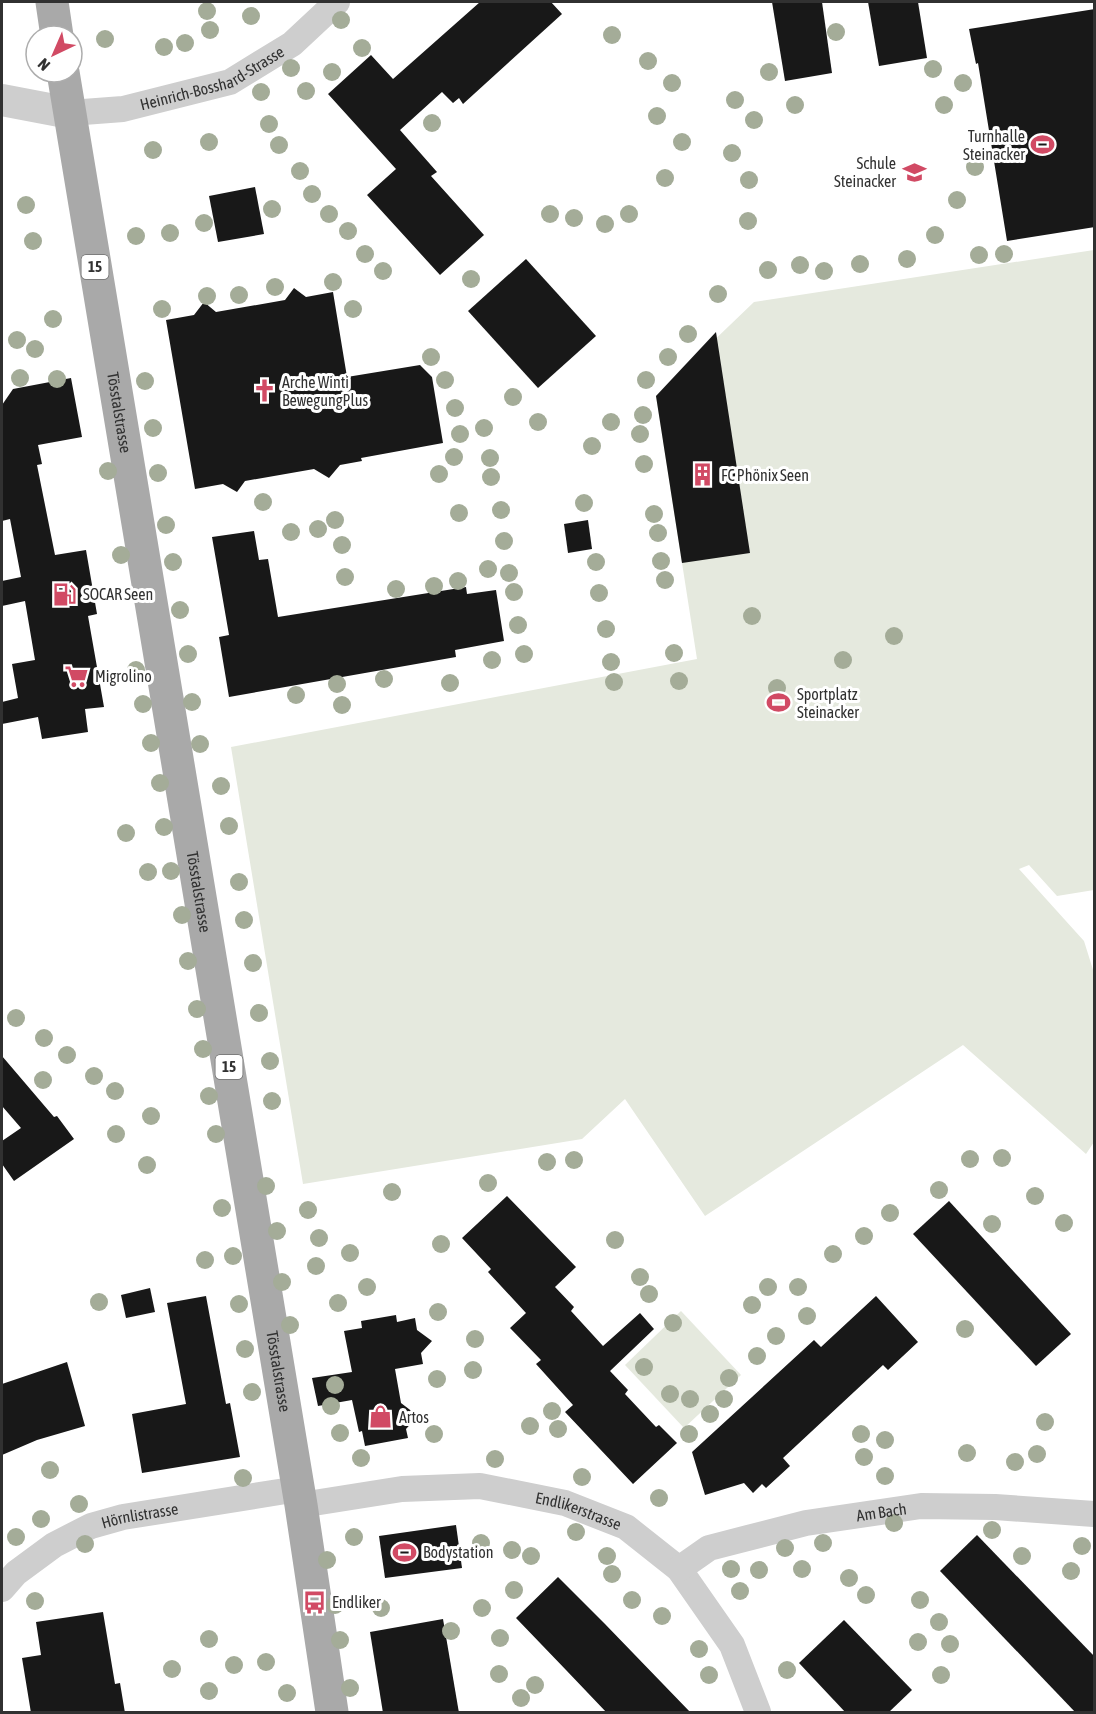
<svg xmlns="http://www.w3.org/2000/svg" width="1096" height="1714" viewBox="0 0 1096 1714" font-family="'Asap Condensed',sans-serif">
	<rect width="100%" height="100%" fill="#fff"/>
	<g fill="#e5e9de">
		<path d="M1094,250V890L1057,896L1029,865L1019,869L1084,941L1094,973V1142L1086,1154L963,1045L705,1216L625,1099L582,1139L303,1184L231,747L697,659L656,396L754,302Z"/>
		<path d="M681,1311L741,1375L684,1428L625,1365Z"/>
	</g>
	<g fill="#181818">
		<path d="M480,2H551L562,14L463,104L459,98L453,103L442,92L400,130L437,172L431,176L484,235L440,275L367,195L396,169L328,94L371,55L393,79Z"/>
		<path d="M772,2H822L832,73L785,81Z"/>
		<path d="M868,2H918L927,58L879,66Z"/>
		<path d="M1095,9V227L1007,241L978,63L976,64L969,29Z"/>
		<path d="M255,187L264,234L218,242L209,196Z"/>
		<path d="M526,259L596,336L538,388L468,311Z"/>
		<path d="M294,288L306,297L333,292L347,377L420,365L432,377L443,443L361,458L362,461L340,465L329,478L314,469L245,481L237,492L223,484L195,489L166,320L194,315L204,302L216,312L285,300Z"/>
		<path d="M716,332L750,553L682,563L656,396Z"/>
		<path d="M71,378L82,437L38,445L42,464L37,465L55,555L86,550L97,614L88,616L104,707L85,709L88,732L42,739L38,717L2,724V702L18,698L12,664L35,660L25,601L2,606V581L21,577L10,519L2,521V405L13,389Z"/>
		<path d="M588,520L592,549L568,553L564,524Z"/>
		<path d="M254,531L259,560L268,559L278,617L466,587L467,594L496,590L504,641L455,650L456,657L229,697L219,637L229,635L212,537Z"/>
		<path d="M2,1056L54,1117L57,1116L74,1139L14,1181L2,1164V1141L21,1128L2,1106Z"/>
		<path d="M507,1196L576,1267L555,1287L574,1307L571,1311L603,1346L640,1313L654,1329L610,1371L628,1390L625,1394L656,1427L659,1425L677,1443L633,1484L565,1412L573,1405L536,1364L541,1360L510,1328L526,1313L488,1272L491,1269L462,1238Z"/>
		<path d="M949,1201L1071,1334L1036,1366L913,1234Z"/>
		<path d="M150,1288L155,1312L126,1318L121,1295Z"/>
		<path d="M206,1296L226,1404L230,1403L240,1457L142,1473L132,1414L186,1404L167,1303Z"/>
		<path d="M876,1296L918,1342L888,1370L883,1365L783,1458L790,1466L766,1488L762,1484L753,1493L744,1483L705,1495L692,1452L814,1340L821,1347Z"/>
		<path d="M396,1315L397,1322L415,1318L417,1330L432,1341L421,1353L423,1364L395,1369L401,1403L418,1416L406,1429L408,1438L365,1446L362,1431L359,1432L352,1400L318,1406L312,1378L352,1372L344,1331L362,1328L361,1321Z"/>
		<path d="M67,1362L85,1426L37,1440L2,1455V1384Z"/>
		<path d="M456,1525L462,1568L385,1578L379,1536Z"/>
		<path d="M977,1535L1095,1657V1713H1076L940,1571Z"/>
		<path d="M558,1577L605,1624L691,1713H607L566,1670L516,1618Z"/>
		<path d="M103,1612L115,1684L120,1683L125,1713H31L22,1658L41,1655L36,1622Z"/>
		<path d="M443,1619L459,1713H383L370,1632Z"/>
		<path d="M844,1620L912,1690L888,1713H846L799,1663Z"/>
	</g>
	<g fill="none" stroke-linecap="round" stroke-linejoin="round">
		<g stroke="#cecece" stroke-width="26">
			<path id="s1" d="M70,113L123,109L230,82L292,44L337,2"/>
			<path id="s2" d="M301,1505L402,1489L480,1486L565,1503L626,1527L679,1569L732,1645L758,1712"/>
			<path id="s3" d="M679,1569L709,1548L806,1523L921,1506L995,1507L1094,1514"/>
			<path id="s4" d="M2,1589L16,1573L54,1545L91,1526L123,1517L298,1489"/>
		</g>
		<path stroke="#cecece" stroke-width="32" d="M2,100L70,113"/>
		<g stroke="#a9a9a9" stroke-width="33">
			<path d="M52,2L57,36"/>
			<path id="s5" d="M63,72L301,1505L332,1712"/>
		</g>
	</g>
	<g fill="#a4ac98">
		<circle cx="207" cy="11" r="9"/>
		<circle cx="251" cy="16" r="9"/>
		<circle cx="341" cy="20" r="9"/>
		<circle cx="210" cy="30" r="9"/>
		<circle cx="836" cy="32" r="9"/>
		<circle cx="612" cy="35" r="9"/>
		<circle cx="105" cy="39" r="9"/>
		<circle cx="185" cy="43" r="9"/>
		<circle cx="164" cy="47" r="9"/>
		<circle cx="362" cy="48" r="9"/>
		<circle cx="648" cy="61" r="9"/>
		<circle cx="291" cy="68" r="9"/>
		<circle cx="933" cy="69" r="9"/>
		<circle cx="332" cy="72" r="9"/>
		<circle cx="769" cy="72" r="9"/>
		<circle cx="672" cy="83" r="9"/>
		<circle cx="963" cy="83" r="9"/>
		<circle cx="306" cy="91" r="9"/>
		<circle cx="261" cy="92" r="9"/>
		<circle cx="735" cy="100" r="9"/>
		<circle cx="795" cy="105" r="9"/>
		<circle cx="944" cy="105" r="9"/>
		<circle cx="657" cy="116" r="9"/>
		<circle cx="754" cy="120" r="9"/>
		<circle cx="432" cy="123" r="9"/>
		<circle cx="269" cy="124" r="9"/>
		<circle cx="209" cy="142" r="9"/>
		<circle cx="682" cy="142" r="9"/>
		<circle cx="279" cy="145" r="9"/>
		<circle cx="153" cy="150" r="9"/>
		<circle cx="732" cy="153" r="9"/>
		<circle cx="975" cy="167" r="9"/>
		<circle cx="300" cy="171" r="9"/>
		<circle cx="665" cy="178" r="9"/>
		<circle cx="749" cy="180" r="9"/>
		<circle cx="312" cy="194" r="9"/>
		<circle cx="957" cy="200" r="9"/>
		<circle cx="26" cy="205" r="9"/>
		<circle cx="272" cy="209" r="9"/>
		<circle cx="329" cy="214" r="9"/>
		<circle cx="550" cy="214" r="9"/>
		<circle cx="629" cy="214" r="9"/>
		<circle cx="574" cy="218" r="9"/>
		<circle cx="748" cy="221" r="9"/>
		<circle cx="204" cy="223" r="9"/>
		<circle cx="605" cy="224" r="9"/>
		<circle cx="348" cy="231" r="9"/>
		<circle cx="170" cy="233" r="9"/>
		<circle cx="935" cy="235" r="9"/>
		<circle cx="136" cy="236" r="9"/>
		<circle cx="33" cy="241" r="9"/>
		<circle cx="365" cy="254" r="9"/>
		<circle cx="1004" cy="254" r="9"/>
		<circle cx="979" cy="255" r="9"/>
		<circle cx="907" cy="259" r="9"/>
		<circle cx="860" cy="264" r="9"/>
		<circle cx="800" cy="265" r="9"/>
		<circle cx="768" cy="270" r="9"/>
		<circle cx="383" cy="271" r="9"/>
		<circle cx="824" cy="271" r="9"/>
		<circle cx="471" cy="279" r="9"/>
		<circle cx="333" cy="282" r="9"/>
		<circle cx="275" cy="287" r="9"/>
		<circle cx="718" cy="294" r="9"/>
		<circle cx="239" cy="295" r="9"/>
		<circle cx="207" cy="296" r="9"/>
		<circle cx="162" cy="309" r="9"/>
		<circle cx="353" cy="309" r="9"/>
		<circle cx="53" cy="319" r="9"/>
		<circle cx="688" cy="334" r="9"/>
		<circle cx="17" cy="340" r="9"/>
		<circle cx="35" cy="349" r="9"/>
		<circle cx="431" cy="357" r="9"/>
		<circle cx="668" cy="357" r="9"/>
		<circle cx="20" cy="378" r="9"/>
		<circle cx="57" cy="379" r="9"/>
		<circle cx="445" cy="380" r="9"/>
		<circle cx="646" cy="380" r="9"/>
		<circle cx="145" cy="381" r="9"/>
		<circle cx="513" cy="397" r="9"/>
		<circle cx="455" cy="408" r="9"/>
		<circle cx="643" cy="415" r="9"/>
		<circle cx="538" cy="422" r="9"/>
		<circle cx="611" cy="422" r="9"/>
		<circle cx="153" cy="428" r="9"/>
		<circle cx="484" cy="428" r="9"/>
		<circle cx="460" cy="434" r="9"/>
		<circle cx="640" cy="434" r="9"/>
		<circle cx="592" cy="446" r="9"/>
		<circle cx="454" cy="457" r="9"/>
		<circle cx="490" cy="458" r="9"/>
		<circle cx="644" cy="464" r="9"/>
		<circle cx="108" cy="471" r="9"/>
		<circle cx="158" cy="473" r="9"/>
		<circle cx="439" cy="474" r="9"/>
		<circle cx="491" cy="477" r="9"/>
		<circle cx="263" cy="502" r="9"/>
		<circle cx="584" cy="503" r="9"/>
		<circle cx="501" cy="510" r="9"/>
		<circle cx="459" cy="513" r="9"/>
		<circle cx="654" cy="514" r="9"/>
		<circle cx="335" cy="520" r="9"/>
		<circle cx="166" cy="525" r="9"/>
		<circle cx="318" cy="529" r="9"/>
		<circle cx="291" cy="532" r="9"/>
		<circle cx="658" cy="533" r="9"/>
		<circle cx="504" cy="541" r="9"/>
		<circle cx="342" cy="545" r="9"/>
		<circle cx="121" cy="555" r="9"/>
		<circle cx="661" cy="561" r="9"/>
		<circle cx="173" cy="562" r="9"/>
		<circle cx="596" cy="562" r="9"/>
		<circle cx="488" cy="569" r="9"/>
		<circle cx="509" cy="573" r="9"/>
		<circle cx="345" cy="577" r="9"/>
		<circle cx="665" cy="580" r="9"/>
		<circle cx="458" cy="581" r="9"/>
		<circle cx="434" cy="586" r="9"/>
		<circle cx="396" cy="589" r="9"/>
		<circle cx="514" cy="592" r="9"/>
		<circle cx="599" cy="593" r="9"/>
		<circle cx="180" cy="610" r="9"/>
		<circle cx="752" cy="616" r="9"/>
		<circle cx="518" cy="625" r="9"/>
		<circle cx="606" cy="629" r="9"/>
		<circle cx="894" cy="636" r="9"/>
		<circle cx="674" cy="653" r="9"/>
		<circle cx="188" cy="654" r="9"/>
		<circle cx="524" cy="654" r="9"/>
		<circle cx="492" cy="660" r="9"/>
		<circle cx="843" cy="660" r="9"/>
		<circle cx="611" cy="662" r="9"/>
		<circle cx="136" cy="670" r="9"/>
		<circle cx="384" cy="679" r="9"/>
		<circle cx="679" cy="681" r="9"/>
		<circle cx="614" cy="682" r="9"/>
		<circle cx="450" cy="683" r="9"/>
		<circle cx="337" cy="684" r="9"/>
		<circle cx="777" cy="688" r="9"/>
		<circle cx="296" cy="695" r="9"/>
		<circle cx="192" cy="702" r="9"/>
		<circle cx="143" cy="704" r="9"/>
		<circle cx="342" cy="705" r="9"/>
		<circle cx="151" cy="743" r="9"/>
		<circle cx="200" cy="744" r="9"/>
		<circle cx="160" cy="783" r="9"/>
		<circle cx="221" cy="786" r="9"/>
		<circle cx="229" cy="826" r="9"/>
		<circle cx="164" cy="827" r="9"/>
		<circle cx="126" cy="833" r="9"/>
		<circle cx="171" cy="871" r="9"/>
		<circle cx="148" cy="872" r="9"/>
		<circle cx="239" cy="882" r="9"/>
		<circle cx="182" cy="915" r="9"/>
		<circle cx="244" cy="920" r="9"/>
		<circle cx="188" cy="961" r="9"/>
		<circle cx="253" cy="963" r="9"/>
		<circle cx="197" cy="1009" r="9"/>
		<circle cx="259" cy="1013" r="9"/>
		<circle cx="16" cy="1018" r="9"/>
		<circle cx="44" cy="1038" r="9"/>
		<circle cx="203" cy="1049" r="9"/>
		<circle cx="67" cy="1055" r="9"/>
		<circle cx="270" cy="1061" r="9"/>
		<circle cx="94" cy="1076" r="9"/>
		<circle cx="43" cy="1080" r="9"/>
		<circle cx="115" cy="1091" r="9"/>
		<circle cx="209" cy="1096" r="9"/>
		<circle cx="272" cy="1101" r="9"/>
		<circle cx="151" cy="1116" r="9"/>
		<circle cx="116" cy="1134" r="9"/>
		<circle cx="216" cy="1134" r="9"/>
		<circle cx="1002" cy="1158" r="9"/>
		<circle cx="970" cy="1159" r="9"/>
		<circle cx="574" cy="1160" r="9"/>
		<circle cx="547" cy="1162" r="9"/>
		<circle cx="147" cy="1165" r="9"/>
		<circle cx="488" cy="1183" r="9"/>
		<circle cx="266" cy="1186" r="9"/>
		<circle cx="939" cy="1190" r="9"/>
		<circle cx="392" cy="1192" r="9"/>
		<circle cx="1035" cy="1196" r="9"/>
		<circle cx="222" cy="1208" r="9"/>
		<circle cx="308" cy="1210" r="9"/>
		<circle cx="890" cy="1213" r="9"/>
		<circle cx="1064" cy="1223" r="9"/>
		<circle cx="992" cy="1224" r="9"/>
		<circle cx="277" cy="1231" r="9"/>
		<circle cx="864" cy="1236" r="9"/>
		<circle cx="319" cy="1238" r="9"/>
		<circle cx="615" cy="1240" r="9"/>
		<circle cx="441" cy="1244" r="9"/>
		<circle cx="350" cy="1253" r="9"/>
		<circle cx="833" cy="1254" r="9"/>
		<circle cx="233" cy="1256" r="9"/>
		<circle cx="205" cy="1260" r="9"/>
		<circle cx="316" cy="1266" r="9"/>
		<circle cx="640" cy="1277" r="9"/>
		<circle cx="282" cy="1282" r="9"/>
		<circle cx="367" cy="1287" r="9"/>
		<circle cx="768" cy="1287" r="9"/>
		<circle cx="798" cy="1287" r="9"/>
		<circle cx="649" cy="1294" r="9"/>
		<circle cx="99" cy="1302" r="9"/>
		<circle cx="338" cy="1303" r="9"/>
		<circle cx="239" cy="1304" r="9"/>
		<circle cx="752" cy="1305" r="9"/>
		<circle cx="438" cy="1312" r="9"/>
		<circle cx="807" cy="1316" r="9"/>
		<circle cx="673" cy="1323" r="9"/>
		<circle cx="290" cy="1325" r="9"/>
		<circle cx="965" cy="1329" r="9"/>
		<circle cx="776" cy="1336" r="9"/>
		<circle cx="475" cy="1339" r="9"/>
		<circle cx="245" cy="1349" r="9"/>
		<circle cx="757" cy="1356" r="9"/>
		<circle cx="644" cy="1367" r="9"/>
		<circle cx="473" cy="1370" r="9"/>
		<circle cx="729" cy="1378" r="9"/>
		<circle cx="437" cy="1379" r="9"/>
		<circle cx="335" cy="1385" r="9"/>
		<circle cx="252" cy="1392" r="9"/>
		<circle cx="670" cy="1394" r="9"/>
		<circle cx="690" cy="1399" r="9"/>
		<circle cx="724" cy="1399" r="9"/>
		<circle cx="331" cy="1406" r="9"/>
		<circle cx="552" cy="1411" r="9"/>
		<circle cx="710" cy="1414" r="9"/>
		<circle cx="1045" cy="1422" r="9"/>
		<circle cx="530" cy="1426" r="9"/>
		<circle cx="558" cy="1429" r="9"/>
		<circle cx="340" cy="1433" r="9"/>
		<circle cx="434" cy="1434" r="9"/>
		<circle cx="689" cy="1434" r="9"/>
		<circle cx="861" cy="1434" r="9"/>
		<circle cx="885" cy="1440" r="9"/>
		<circle cx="967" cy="1453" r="9"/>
		<circle cx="1037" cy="1454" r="9"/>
		<circle cx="864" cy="1457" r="9"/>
		<circle cx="361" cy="1458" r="9"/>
		<circle cx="495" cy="1459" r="9"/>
		<circle cx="1015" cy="1462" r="9"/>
		<circle cx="50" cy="1470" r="9"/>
		<circle cx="885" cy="1476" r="9"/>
		<circle cx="582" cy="1477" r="9"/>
		<circle cx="243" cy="1478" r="9"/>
		<circle cx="659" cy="1498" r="9"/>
		<circle cx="79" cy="1504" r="9"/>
		<circle cx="41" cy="1519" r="9"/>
		<circle cx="894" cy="1523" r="9"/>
		<circle cx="992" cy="1530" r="9"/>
		<circle cx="576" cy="1532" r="9"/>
		<circle cx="16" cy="1537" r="9"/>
		<circle cx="354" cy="1537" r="9"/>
		<circle cx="481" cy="1543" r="9"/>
		<circle cx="823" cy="1543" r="9"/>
		<circle cx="85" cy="1544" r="9"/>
		<circle cx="1082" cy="1546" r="9"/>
		<circle cx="785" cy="1548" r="9"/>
		<circle cx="512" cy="1550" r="9"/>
		<circle cx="531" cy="1556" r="9"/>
		<circle cx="607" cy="1556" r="9"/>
		<circle cx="1022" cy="1556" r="9"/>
		<circle cx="327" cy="1560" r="9"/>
		<circle cx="731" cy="1569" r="9"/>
		<circle cx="802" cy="1569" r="9"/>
		<circle cx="759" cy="1570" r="9"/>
		<circle cx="1071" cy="1571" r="9"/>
		<circle cx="612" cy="1574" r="9"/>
		<circle cx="849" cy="1578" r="9"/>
		<circle cx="514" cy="1590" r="9"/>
		<circle cx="740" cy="1591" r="9"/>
		<circle cx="866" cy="1595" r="9"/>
		<circle cx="632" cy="1600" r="9"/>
		<circle cx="920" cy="1600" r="9"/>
		<circle cx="35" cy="1601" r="9"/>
		<circle cx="335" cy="1605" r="9"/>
		<circle cx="381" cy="1608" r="9"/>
		<circle cx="482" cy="1608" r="9"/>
		<circle cx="662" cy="1616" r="9"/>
		<circle cx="939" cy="1622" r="9"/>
		<circle cx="451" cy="1631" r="9"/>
		<circle cx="500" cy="1638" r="9"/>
		<circle cx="209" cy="1639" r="9"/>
		<circle cx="340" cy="1640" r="9"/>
		<circle cx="918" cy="1642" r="9"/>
		<circle cx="950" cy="1644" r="9"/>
		<circle cx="699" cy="1649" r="9"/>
		<circle cx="266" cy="1662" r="9"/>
		<circle cx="234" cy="1665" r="9"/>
		<circle cx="172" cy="1669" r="9"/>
		<circle cx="787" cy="1670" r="9"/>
		<circle cx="499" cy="1674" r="9"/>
		<circle cx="709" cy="1675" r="9"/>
		<circle cx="941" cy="1675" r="9"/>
		<circle cx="535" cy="1685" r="9"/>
		<circle cx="350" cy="1688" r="9"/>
		<circle cx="209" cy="1691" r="9"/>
		<circle cx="287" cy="1693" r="9"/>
		<circle cx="521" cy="1698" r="9"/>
	</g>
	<defs>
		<symbol id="stadium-bare" viewBox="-9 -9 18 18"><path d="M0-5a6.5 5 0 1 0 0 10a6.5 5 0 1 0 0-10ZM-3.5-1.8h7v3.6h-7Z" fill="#d14a64" stroke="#fff" stroke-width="2.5" paint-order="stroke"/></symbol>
		<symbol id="school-bare" viewBox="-9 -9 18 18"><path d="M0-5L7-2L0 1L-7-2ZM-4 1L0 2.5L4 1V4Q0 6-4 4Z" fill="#d14a64" stroke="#fff" stroke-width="2.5" paint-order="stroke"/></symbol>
		<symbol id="church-bare" viewBox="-9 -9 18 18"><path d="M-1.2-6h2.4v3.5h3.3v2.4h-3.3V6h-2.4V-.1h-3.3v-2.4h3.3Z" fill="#d14a64" stroke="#fff" stroke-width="2.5" paint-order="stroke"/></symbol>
		<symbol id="building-bare" viewBox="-9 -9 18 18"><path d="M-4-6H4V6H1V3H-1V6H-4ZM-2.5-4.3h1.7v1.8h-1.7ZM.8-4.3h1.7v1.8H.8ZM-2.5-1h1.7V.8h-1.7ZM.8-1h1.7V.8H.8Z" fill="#d14a64" stroke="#fff" stroke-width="2.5" paint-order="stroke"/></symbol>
		<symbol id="fuel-bare" viewBox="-9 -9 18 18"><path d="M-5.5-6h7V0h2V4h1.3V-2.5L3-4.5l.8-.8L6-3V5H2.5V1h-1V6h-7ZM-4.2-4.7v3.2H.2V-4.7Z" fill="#d14a64" stroke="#fff" stroke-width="2.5" paint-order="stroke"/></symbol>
		<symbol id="supermarket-bare" viewBox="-9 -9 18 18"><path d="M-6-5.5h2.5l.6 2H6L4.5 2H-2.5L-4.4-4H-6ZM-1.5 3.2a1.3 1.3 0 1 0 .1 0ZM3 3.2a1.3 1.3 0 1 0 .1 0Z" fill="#d14a64" stroke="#fff" stroke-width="2.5" paint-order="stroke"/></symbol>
		<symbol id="shop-bare" viewBox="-9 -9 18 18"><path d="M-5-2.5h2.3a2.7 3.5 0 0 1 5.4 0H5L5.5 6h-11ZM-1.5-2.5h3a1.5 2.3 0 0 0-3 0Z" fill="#d14a64" stroke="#fff" stroke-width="2.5" paint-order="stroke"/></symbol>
		<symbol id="bus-bare" viewBox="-9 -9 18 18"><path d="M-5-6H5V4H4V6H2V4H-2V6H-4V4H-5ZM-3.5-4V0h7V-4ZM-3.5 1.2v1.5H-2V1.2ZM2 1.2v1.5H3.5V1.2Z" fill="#d14a64" stroke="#fff" stroke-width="2.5" paint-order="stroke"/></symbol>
	</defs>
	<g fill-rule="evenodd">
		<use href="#stadium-bare" x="1026" y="128" width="33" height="33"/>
		<use href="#school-bare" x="898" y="156" width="33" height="33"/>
		<use href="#church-bare" x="248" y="374" width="33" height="33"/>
		<use href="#building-bare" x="686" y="458" width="33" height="33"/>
		<use href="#fuel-bare" x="48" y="578" width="33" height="33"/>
		<use href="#supermarket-bare" x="60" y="660" width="33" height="33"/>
		<use href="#stadium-bare" x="762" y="686" width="33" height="33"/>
		<use href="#shop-bare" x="364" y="1400" width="33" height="33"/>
		<use href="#stadium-bare" x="388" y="1536" width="33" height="33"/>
		<use href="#bus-bare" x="298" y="1586" width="33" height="33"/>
	</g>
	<g text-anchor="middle" stroke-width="6" stroke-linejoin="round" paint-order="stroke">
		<g fill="#fff" stroke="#6f6f6f" stroke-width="1.5">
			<rect x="81.5" y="255" width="27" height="24" rx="4.5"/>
			<rect x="215.5" y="1055" width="27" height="24" rx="4.5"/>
		</g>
		<g font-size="15" font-weight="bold" fill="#313131">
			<text x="95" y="272">15</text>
			<text x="229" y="1072">15</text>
		</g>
		<g font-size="16" fill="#313131" stroke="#fff">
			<text dy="6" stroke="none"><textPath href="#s1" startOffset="148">Heinrich-Bosshard-Strasse</textPath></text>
			<text dy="6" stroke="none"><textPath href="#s5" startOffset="345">Tösstalstrasse</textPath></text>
			<text dy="6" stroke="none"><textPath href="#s5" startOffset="831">Tösstalstrasse</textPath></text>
			<text dy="6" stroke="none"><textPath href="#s5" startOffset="1317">Tösstalstrasse</textPath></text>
			<text dy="6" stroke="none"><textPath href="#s2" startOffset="282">Endlikerstrasse</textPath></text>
			<text dy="6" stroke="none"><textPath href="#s3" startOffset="213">Am Bach</textPath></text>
			<text dy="6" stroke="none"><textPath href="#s4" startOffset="160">Hörnlistrasse</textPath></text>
		</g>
		<g font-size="16" fill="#313131" stroke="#fff" text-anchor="start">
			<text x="1025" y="142" text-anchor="end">Turnhalle<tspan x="1025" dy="18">Steinacker</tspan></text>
			<text x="896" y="169" text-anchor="end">Schule<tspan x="896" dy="18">Steinacker</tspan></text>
			<text x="282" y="388">Arche Winti<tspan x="282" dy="18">BewegungPlus</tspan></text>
			<text x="721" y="481">FC Phönix Seen</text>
			<text x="83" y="600">SOCAR Seen</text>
			<text x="95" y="682">Migrolino</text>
			<text x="797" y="700">Sportplatz<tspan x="797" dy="18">Steinacker</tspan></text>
			<text x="399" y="1423">Artos</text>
			<text x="423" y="1558">Bodystation</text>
			<text x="332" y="1608">Endliker</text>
		</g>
	</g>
	<rect width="1096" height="1714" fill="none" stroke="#313131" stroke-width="6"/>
	<g transform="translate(54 54) rotate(224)"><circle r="28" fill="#ffffff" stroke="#adadad" stroke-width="1.5"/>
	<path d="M0-4.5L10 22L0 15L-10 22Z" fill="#d14a64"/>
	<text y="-9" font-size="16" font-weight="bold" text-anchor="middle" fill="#313131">N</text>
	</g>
</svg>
